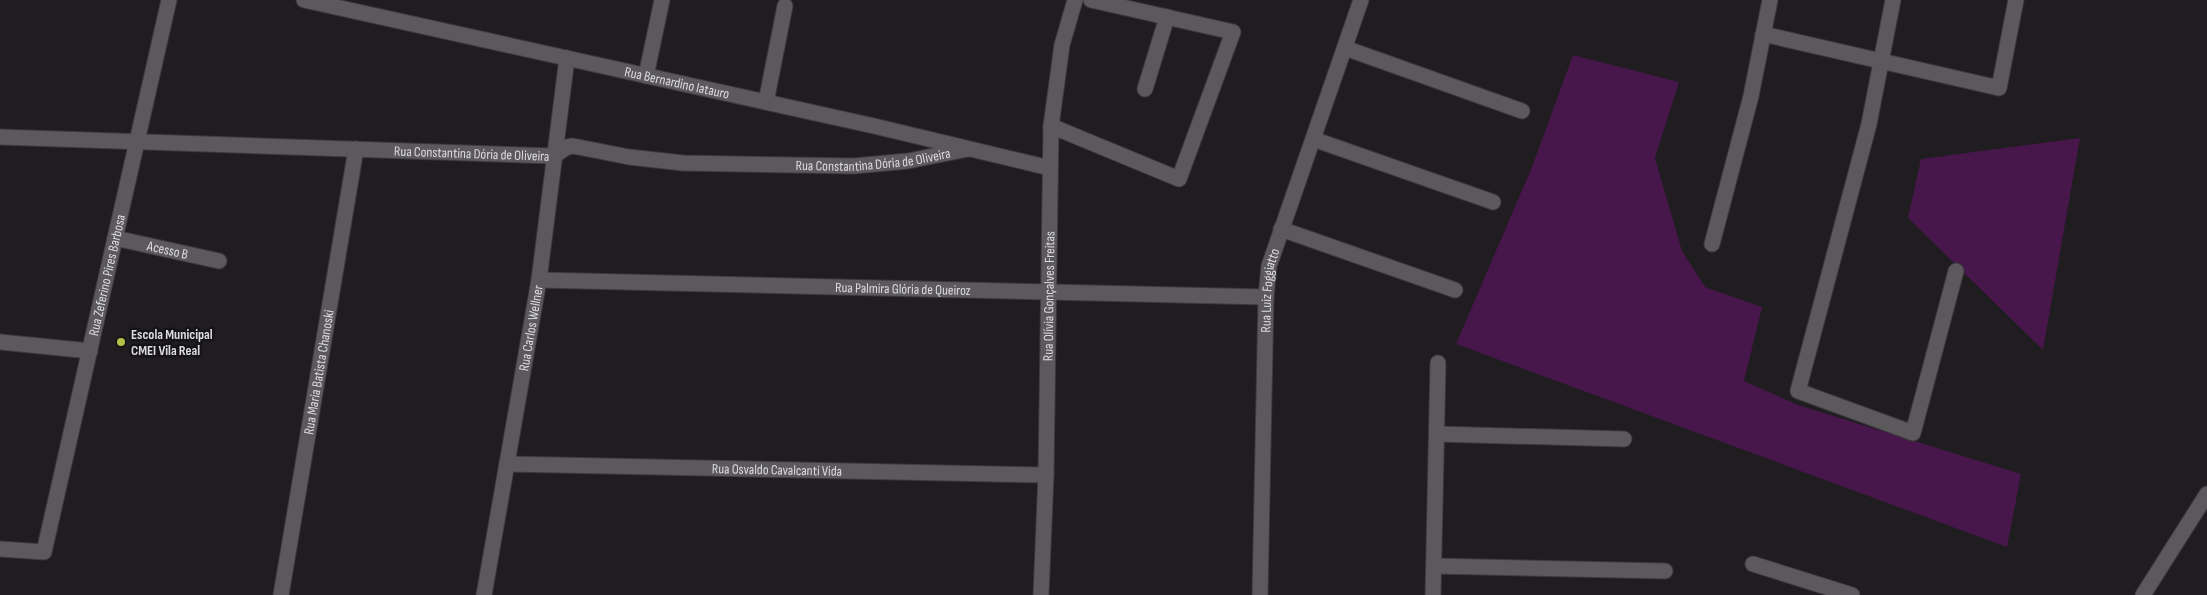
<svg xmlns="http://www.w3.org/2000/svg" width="2207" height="595" viewBox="0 0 2207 595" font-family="'Sofia Sans Condensed',sans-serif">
	<rect width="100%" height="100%" fill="#1f1d1f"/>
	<g fill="#47174b">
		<path d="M1573,55L1679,82L1655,158L1682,251L1705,287L1762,307L1744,381L1798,405L2021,474L2007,547L1456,344L1532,167Z"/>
		<path d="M2080,138L2043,350L1908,218L1921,159Z"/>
	</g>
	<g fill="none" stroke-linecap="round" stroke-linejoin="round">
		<defs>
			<g id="street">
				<path id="s1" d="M304,0L874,126L1050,168"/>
				<path d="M1893,0L1869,124L1798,391L1913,433L1956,271"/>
				<path d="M1763,34L1999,88L2016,0"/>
				<path d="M1345,48L1522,111"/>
				<path d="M646,76L662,0"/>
				<path d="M1145,89L1167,17"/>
				<path d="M766,102L785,6"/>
				<path d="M1051,126L1179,179L1233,32L1091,0"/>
				<path id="s2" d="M0,137L554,156L567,147L573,146L629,157L683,163L854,166L908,161L968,149"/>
				<path d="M1313,139L1493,202"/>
				<path d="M1281,229L1455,290"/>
				<path id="s3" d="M115,238L219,261"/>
				<path d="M1712,244L1751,96L1770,0"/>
				<path id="s4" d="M539,280L1266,297"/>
				<path d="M0,342L90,351"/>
				<path d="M1437,434L1624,439"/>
				<path id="s5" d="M507,464L1046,475"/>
				<path id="s6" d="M0,549L44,552L169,0"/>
				<path d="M1753,564L1852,595"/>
				<path d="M1434,566L1665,571"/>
				<path id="s7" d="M281,595L356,149"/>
				<path id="s8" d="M484,595L539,280L567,58"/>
				<path id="s9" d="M1041,595L1046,475L1051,126L1062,45L1075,0"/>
				<path d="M1433,595L1438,363"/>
				<path d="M2143,595L2207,494"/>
			</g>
			<g id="secondary">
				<path id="s10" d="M1260,595L1266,297L1269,266L1361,0"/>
			</g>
		</defs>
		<use href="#street" stroke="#3c3a3c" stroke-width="17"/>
		<use href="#secondary" stroke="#3c3a3c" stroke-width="17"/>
		<use href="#street" stroke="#5c595c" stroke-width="15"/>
		<use href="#secondary" stroke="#5c595c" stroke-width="15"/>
	</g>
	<circle fill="#b6c149" stroke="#161416" stroke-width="2" cx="121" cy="342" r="5"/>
	<g text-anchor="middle" stroke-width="5" stroke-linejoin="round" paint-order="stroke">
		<g font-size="14" fill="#dcdbdd" stroke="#161416">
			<text dy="5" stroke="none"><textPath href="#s1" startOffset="382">Rua Bernardino Iatauro</textPath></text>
			<text dy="5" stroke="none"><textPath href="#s2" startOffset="472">Rua Constantina Dória de Oliveira</textPath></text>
			<text dy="5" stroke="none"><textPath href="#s2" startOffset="878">Rua Constantina Dória de Oliveira</textPath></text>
			<text dy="5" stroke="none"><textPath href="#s3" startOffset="54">Acesso B</textPath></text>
			<text dy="5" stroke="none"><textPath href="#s6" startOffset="328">Rua Zeferino Pires Barbosa</textPath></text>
			<text dy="5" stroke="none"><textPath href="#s4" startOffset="364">Rua Palmira Glória de Queiroz</textPath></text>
			<text dy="5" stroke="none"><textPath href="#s10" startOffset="305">Rua Luiz Foggiatto</textPath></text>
			<text dy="5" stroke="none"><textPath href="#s9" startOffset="299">Rua Olívia Gonçalves Freitas</textPath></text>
			<text dy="5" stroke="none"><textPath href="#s8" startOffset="271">Rua Carlos Wellner</textPath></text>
			<text dy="5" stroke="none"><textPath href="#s7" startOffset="226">Rua Maria Batista Chanoski</textPath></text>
			<text dy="5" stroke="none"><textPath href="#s5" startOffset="270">Rua Osvaldo Cavalcanti Vida</textPath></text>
		</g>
		<g font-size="14" font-weight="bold" fill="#dcdbdd" stroke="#161416" text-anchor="start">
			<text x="131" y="339">Escola Municipal<tspan x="131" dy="16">CMEI Vila Real</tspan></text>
		</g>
	</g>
</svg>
